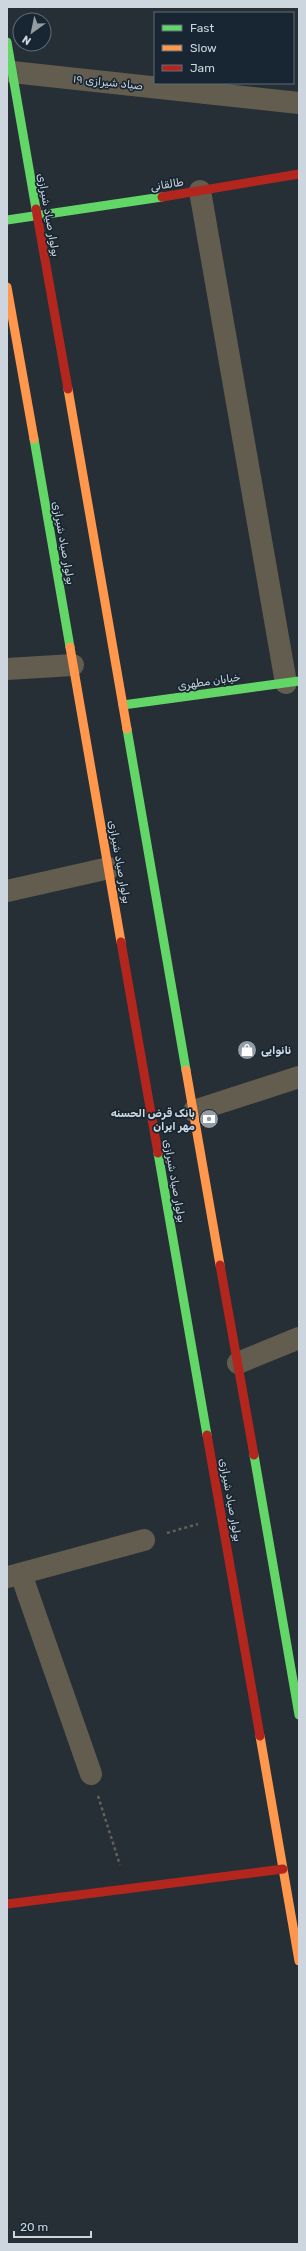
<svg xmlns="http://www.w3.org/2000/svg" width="306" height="2251" viewBox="0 0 306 2251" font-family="Rubik,Cairo,sans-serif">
	<rect width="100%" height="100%" fill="#272f36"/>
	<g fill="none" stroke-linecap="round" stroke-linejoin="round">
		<g stroke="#626159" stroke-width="2.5" stroke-dasharray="3 3" stroke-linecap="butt">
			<path d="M167,1533L198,1524"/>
			<path d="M98,1796L120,1865"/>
		</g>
		<g stroke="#625d4e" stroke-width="22">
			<path d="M12,72L299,103"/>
			<path d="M200,191L286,683"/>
			<path d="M7,669L73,665"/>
			<path d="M7,891L109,868"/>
			<path d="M194,1111L299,1077"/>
			<path d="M238,1363L299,1338"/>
			<path d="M21,1574L91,1774"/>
			<path d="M8,1577L144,1540"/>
		</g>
		<g stroke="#63d668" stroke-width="9">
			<path d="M7,42L36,209"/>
			<path d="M7,220L162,197"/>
			<path d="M34,439L70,647"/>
			<path d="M123,705L299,681"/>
			<path d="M127,729L186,1070"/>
			<path d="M158,1153L207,1435"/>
			<path d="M254,1455L299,1715"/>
		</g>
		<g stroke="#ff974d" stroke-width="9">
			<path d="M7,287L34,439"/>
			<path d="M68,389L127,729"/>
			<path d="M70,647L121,942"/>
			<path d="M186,1070L220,1265"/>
			<path d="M260,1736L299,1961"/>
		</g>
		<g stroke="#b3261e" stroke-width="9">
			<path d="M162,197L299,174"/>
			<path d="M36,209L68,389"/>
			<path d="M121,942L158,1153"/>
			<path d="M220,1265L254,1455"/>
			<path d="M207,1435L260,1736"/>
			<path d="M7,1904L283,1869"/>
		</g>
	</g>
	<defs>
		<symbol id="shop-disc" viewBox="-11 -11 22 22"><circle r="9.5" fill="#939ca3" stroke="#172632"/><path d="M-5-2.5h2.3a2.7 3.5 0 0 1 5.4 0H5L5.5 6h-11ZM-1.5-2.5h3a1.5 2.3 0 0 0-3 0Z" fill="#fff"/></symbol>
		<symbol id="bank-disc" viewBox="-11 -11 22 22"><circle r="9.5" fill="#939ca3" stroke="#172632"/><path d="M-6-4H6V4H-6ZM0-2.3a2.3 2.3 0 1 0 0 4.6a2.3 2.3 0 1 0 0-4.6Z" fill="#fff"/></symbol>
	</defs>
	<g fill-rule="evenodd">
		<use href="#shop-disc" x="236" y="1039" width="22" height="22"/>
		<use href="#bank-disc" x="198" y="1108" width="22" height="22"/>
	</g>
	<g text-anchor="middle" stroke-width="3.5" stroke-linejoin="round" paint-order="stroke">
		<g font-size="11" fill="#cdd6de" stroke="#172632">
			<text transform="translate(108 82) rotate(6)" y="4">صیاد شیرازی ۱۹</text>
			<text transform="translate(167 184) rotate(-9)" y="4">طالقانی</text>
			<text transform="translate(49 215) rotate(80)" y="4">بولوار صیاد شیرازی</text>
			<text transform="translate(64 543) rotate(80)" y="4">بولوار صیاد شیرازی</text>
			<text transform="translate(209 681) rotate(-8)" y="4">خیابان مطهری</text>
			<text transform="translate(120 862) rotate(80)" y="4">بولوار صیاد شیرازی</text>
			<text transform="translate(175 1181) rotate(80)" y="4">بولوار صیاد شیرازی</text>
			<text transform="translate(231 1500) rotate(80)" y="4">بولوار صیاد شیرازی</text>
		</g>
		<g font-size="11" font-weight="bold" fill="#cdd6de" stroke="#172632" text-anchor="start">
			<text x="261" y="1054">نانوایی</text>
			<text x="195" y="1117" text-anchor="end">بانک قرض الحسنه<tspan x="195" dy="13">مهر ایران</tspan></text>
		</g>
	</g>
	<rect width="306" height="2251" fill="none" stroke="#cdd6de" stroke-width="16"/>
	<rect x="154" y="12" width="140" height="72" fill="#172632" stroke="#606c77"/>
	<rect x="162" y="25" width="20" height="6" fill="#63d668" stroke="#606c77"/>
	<text x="190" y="32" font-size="12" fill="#cdd6de">Fast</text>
	<rect x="162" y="45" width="20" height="6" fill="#ff974d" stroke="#606c77"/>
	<text x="190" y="52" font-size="12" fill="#cdd6de">Slow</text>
	<rect x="162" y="65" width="20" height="6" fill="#b3261e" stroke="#606c77"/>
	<text x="190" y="72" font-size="12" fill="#cdd6de">Jam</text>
	<g transform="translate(32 32) rotate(213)"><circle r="19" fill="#172632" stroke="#606c77"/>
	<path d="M0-3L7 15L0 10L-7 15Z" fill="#939ca3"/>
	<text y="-6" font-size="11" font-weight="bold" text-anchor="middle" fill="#cdd6de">N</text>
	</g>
	<path d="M14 2231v6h77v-6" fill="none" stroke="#cdd6de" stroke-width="2"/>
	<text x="20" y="2231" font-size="12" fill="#cdd6de" stroke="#172632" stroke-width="3" paint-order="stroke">20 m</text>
</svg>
